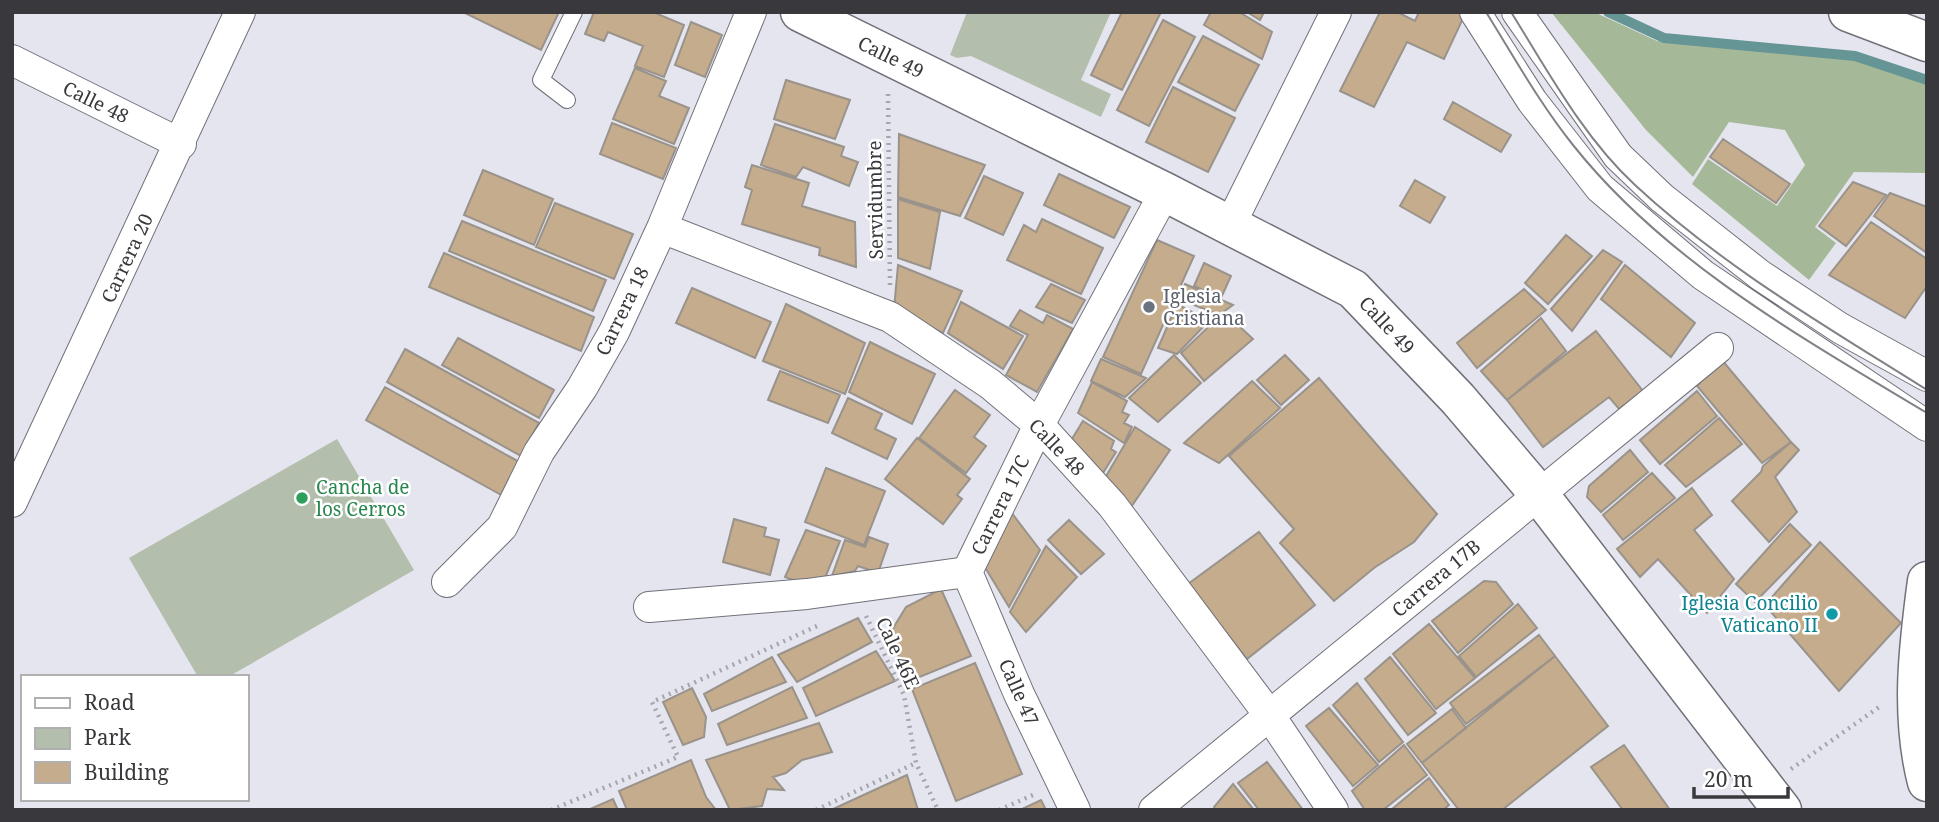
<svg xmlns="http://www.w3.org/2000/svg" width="1939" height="822" viewBox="0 0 1939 822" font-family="'Noto Serif',serif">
<rect width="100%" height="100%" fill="#e5e5ef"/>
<path fill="#b3bfac" d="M967,12h144l-30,68 30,14 -10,23 -130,-61 -14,2 -7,-3z
M337,439l77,131 -186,107h-30l-69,-119z"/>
<path fill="#a5b999" d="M1551,12h43l63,29 200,19 70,25v88l-73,-1 -39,55 21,16 -27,37 -117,-96 16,-25 69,47 28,-41 -20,-35 -56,-8 -36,55 -47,-47z"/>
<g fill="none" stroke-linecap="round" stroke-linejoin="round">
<path stroke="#669596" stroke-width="10" d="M1608,12l56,26 191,18 72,24"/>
</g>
<path fill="#c4ac8d" stroke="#9a938b" stroke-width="2" d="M463,12h96l-18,38z
M594,12h59l31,13 -20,52 -29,-11 8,-20 -35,-14 -4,9 -19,-7z
M1122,12h39l-39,78 -31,-15z
M1211,12h28l33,20 -10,27 -58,-34z
M1247,12h17l-4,8z
M1380,12h17l18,9 4,-9h47l-22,47 -37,-17 -33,65 -34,-16z
M1163,20l32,17 -46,89 -32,-16z
M691,22l31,13 -17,42 -30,-12z
M1203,36l56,29 -24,46 -57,-29z
M635,68l31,13 -7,15 30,12 -15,36 -61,-25z
M786,80l64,20 -15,39 -61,-20z
M1173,87l62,31 -27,54 -62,-30z
M1453,102l58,33 -10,17 -57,-33z
M612,123l64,25 -13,31 -63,-25z
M775,124l69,23 -3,9 17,6 -9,24 -46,-19 -7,10 -35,-12z
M899,134l86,31 -25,51 -62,-19z
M1723,139l67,45 -14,19 -66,-46z
M752,165l57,18 -7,23 53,16 1,45 -37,-12 1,-7 -78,-24 10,-34 -7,-3z
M483,170l70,29 -19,46 -70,-30z
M1059,174l71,33 -16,31 -70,-33z
M984,176l39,17 -20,42 -38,-17z
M1415,180l30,17 -15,26 -30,-17z
M1853,182l33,13 -40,51 -27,-20z
M1890,193l37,14v46l-53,-37z
M898,199l42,13 -10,57 -32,-11z
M555,203l78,31 -19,45 -78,-32z
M1042,219l61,29 -22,46 -74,-34 17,-35 12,7z
M462,221l144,59 -13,31 -144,-60z
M1871,222l56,37v27l-22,32 -76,-43z
M1566,235l26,21 -44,48 -23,-21z
M1157,240l37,16 -53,118 -38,-17z
M1603,250l19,12 -50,69 -21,-22z
M444,253l150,64 -13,34 -152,-64z
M1204,263l27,13 -10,22 -27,-12z
M898,265l64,26 -19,42 -49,-24z
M1625,265l70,58 -24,34 -70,-58z
M1051,284l34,16 -13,23 -36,-16z
M1185,284l48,21 -14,10 -40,-16z
M692,288l79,34 -16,36 -79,-35z
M1524,289l22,21 -69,58 -20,-25z
M961,302l62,34 -20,33 -55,-36z
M786,304l79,39 -20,51 -82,-33z
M1177,304l32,17 -32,33 -19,-6z
M1020,310l23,13 4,-8 26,14 -36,63 -31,-17 22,-40 -18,-9z
M1224,312l29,27 -49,42 -23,-28z
M1541,318l25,33 -59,49 -26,-29z
M1596,331l47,60 -24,18 -10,-12 -66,50 -36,-47z
M458,338l96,52 -15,28 -97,-53z
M870,342l65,32 -23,50 -63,-32z
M405,349l134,74 -18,33 -134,-74z
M1174,355l27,28 -43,39 -29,-24z
M1285,355l24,25 -28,25 -24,-25z
M1101,359l45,19 -21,19 -34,-16z
M1721,359l70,83 -29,21 -65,-77z
M780,371l60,24 -12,28 -60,-23z
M1319,378l118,136 -23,28 -40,26 -40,33 -54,-58 14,-14 -65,-73z
M1252,381l28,27 -61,55 -35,-20z
M1092,382l35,19 -5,11 7,3 -5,8 8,4 -8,16 -46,-30z
M385,387l136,76 -18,33 -137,-76z
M955,390l35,25 -16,22 12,9 -20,27 -47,-35z
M1697,391l20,25 -57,48 -20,-24z
M848,398l34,16 -7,15 21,10 -9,20 -55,-26z
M1719,418l23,26 -56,43 -21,-22z
M1083,421l31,20 -3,8 5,3 -13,21 -36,-26z
M1135,427l35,23 -41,60 -24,-32z
M917,438l53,41 -13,16 5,4 -19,25 -58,-45z
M1791,442l8,8 -24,27 22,35 -28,30 -37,-41 29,-29 2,-6z
M1630,450l18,22 -47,40 -14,-15 2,-11z
M826,468l59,23 -21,54 -59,-23z
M1652,473l23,25 -52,42 -20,-25z
M1692,488l20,27 -18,15 40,49 -27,34 -49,-54 -18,18 -23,-28z
M1011,512l29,38 -31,57 -26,-43z
M734,519l32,9 -2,8 15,4 -9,35 -47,-13z
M1069,520l35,34 -23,20 -33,-34z
M1790,524l21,21 -56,57 -19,-18z
M806,530l34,11 -17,42 -20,1 -18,-7z
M1259,532l56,73 -68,54 -59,-75z
M869,537l19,7 -10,29 -20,-7 -3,5 -23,5 13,-36 20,7z
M1820,542l81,81 -62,68 -74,-86z
M1046,546l31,31 -51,55 -16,-20z
M1484,581l12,1 17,22 -55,49 -26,-32z
M941,589l30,67 -66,27 -13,-53 14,-23z
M1518,604l19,24 -61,49 -17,-21z
M858,618l14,24 -75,40 -19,-27z
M1429,624l46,54 -39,31 -43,-55z
M1539,635l16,21 -89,68 -16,-21z
M876,651l19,30 -79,35 -13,-28z
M1555,656l53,70 -106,84h-43l-37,-47z
M772,657l14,25 -74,29 -8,-17z
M1390,657l46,56 -28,22 -43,-56z
M975,663l47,111 -66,27 -44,-112z
M1357,683l46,59 -24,20 -46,-57z
M792,687l15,31 -80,27 -9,-21z
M692,688l14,29 -2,20 -21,8 -20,-43z
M1329,708l49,57 -25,21 -47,-60z
M1452,709l14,19 -44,35 -15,-19z
M819,723l13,29 -30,8 -16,13 -13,4 11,13 -17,-1 -5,17 -32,4 -24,-50z
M1404,745l23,30 -44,35h-18l-13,-19z
M1624,745l46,65h-47l-32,-43z
M691,760l15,37 10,13h-89l-8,-19z
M1267,762l36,48h-44l-21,-27z
M907,775l11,35h-87z
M1429,778l20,27 -6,5h-52z
M1233,784l21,26h-38l-2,-3z
M613,799l5,11h-30z
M1041,800l5,10h-26z"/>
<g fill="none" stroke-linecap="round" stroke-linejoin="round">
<defs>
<path id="lane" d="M567,100l-26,-20 33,-68"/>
<path id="street" d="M1475,12l57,89 68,87 103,87 224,151
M1517,12l101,144 44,42 98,77 80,53 87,48
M12,60l169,84
M1230,225l106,-213
M662,228l228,89 100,67 49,41 73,80 158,211 63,94
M12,502l228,-490
M967,572l52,122 56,116
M447,582l55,-55 37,-75 43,-64 32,-56 48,-104 89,-216
M649,607l158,-13 160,-22 72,-147 126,-233
M1154,810l564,-462"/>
<path id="secondary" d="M800,12l365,180 188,97 105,110 80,94 244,317
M1848,12l79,30
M1927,581c-9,67 -17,135 0,201"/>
</defs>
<use href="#lane" stroke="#71717a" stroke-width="18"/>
<use href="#street" stroke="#71717a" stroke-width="32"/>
<use href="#secondary" stroke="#71717a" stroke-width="41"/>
<path stroke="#a5a5ad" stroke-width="4.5" stroke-dasharray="2 5" stroke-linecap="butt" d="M888,94l2,191
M866,616l38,79 12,68 22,47
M1791,769l91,-64
M551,810l127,-53 -26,-55 165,-76
M816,810l100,-47
M999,810l34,-15"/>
<use href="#lane" stroke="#fff" stroke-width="16"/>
<use href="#street" stroke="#fff" stroke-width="30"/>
<use href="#secondary" stroke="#fff" stroke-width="38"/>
<path stroke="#818188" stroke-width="2" d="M1486,12c28,45 54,92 87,133 92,116 229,193 354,268
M1511,12c37,59 72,125 124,173 87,81 192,142 292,205"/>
</g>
<circle fill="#6b7280" stroke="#fff" stroke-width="2.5" cx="1149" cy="307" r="7"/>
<circle fill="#2e9e5b" stroke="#fff" stroke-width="2.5" cx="302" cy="498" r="7"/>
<circle fill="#0f9aa8" stroke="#fff" stroke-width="2.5" cx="1832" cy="614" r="7"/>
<g text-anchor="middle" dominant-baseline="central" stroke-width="5" stroke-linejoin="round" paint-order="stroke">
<g font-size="19" fill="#39393d" stroke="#fff">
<text transform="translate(891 57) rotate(26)">Calle 49</text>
<text transform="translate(96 102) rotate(26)">Calle 48</text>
<text transform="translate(875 200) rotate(-91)">Servidumbre</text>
<text transform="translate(127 258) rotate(-65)">Carrera 20</text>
<text transform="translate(622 311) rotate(-64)">Carrera 18</text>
<text transform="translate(1387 325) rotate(47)">Calle 49</text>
<text transform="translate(1057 447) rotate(46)">Calle 48</text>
<text transform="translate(1000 505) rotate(-64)">Carrera 17C</text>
<text transform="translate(1436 578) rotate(-40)">Carrera 17B</text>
<text transform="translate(898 653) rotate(65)">Cale 46E</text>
<text transform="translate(1019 692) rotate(66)">Calle 47</text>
</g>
<g font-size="19" fill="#5b616d" stroke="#fff" text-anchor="start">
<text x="1163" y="296">Iglesia<tspan x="1163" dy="22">Cristiana</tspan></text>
</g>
<g font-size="19" fill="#27864d" stroke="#fff" text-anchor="start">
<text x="316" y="487">Cancha de<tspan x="316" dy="22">los Cerros</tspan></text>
</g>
<g font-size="19" fill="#0d838f" stroke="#fff" text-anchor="end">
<text x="1818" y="603">Iglesia Concilio<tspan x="1818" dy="22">Vaticano II</tspan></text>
</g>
</g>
<rect width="1939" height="822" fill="none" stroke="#39393d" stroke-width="28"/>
<rect x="21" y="675" width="228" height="126" fill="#ffffff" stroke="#b0b0b1" stroke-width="2"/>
<rect x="35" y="698" width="35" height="10" fill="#ffffff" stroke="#b0b0b1" stroke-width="2"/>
<text x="84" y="710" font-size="21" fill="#39393d">Road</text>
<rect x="35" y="728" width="35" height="21" fill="#b3bfac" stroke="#b0b0b1" stroke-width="2"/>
<text x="84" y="745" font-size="21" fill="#39393d">Park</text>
<rect x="35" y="762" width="35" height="21" fill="#c4ac8d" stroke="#b0b0b1" stroke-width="2"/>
<text x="84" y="780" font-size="21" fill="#39393d">Building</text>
<path d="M1694 787v10h94v-10" fill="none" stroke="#39393d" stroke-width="3.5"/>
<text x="1704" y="787" font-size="21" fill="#39393d" stroke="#ffffff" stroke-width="5" paint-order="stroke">20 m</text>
</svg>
